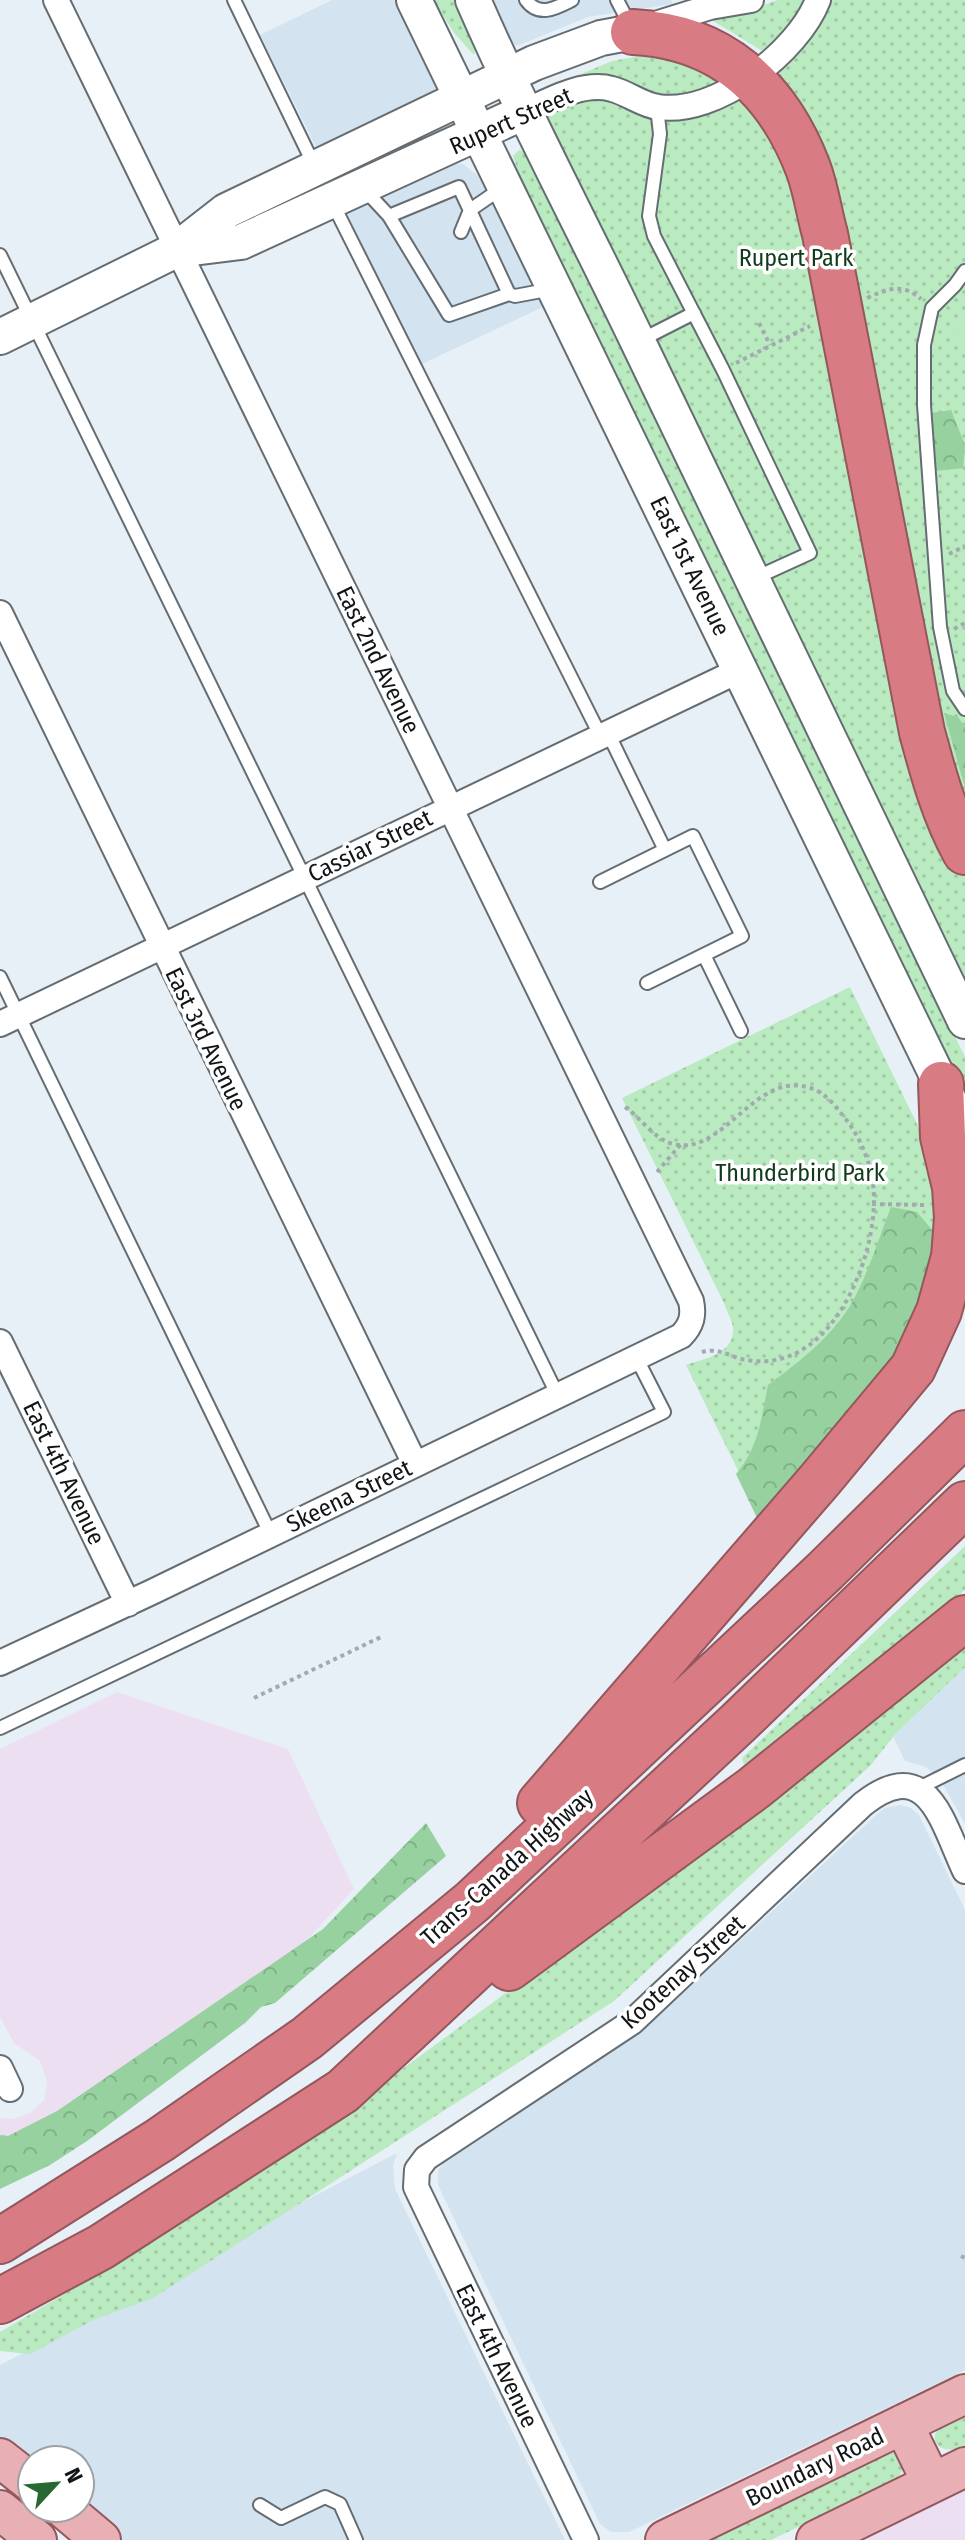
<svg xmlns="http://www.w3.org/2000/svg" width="965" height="2540" viewBox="0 0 965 2540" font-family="'Fira Sans Condensed',sans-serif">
<defs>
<pattern id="grass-dots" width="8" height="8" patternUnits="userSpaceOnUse" patternTransform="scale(2)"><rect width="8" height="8" fill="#b9eac0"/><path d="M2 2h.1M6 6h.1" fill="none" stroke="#9ec8a4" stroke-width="1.8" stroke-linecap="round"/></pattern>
<pattern id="forest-crowns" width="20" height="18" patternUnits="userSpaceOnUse" patternTransform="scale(2)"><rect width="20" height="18" fill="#96d19f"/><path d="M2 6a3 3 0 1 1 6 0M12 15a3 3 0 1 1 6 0" fill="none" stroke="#80b388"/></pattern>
</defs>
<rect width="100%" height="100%" fill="#e7f0f7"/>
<path fill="#d3e3ef" d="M332,0h64l44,87 -123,62 -57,-114z
M484,0h187l2,4 -85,13 -71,29 -14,-7z
M452,163l11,1 14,11 28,47 40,84 -125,59 -74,-152z
M965,1639v185l-25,-45 -14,-12 -21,-6 -27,-55z
M900,1805l11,3 8,7 46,95v460l-336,162h-18l-11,-8 -162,-339v-15l7,-9 203,-135 228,-211 9,-7z
M397,2153l-4,13 2,23 170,351h-442l-43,-37v-43h-48v4l-32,-25v-74l160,-83 114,-65z"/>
<path fill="#eddff2" d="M117,1692l171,57 66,140 -69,75 -285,199v-45l13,1 17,-6 14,-13 3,-18 -7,-21 -26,-18 -14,-26v-268z
M965,2484v56h-103l46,-28z"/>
<path fill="url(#grass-dots)" d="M433,0h27l15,53 -2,1 -18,-20z
M778,0h29l-16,28 -27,24 -54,-33 42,-10z
M826,0h139v984l-422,-869 39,-18 119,13z
M640,56c30,1 53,10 79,25l-32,15 -142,-7 67,-28z
M519,150l6,2 26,39 224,477 190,389v37l-446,-920 -6,-18z
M850,987l68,139 18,53 3,73 -176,269 -77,-156c18,-6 49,-11 47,-37 0,-7 -7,-17 -9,-25l-102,-205z
M965,1546v44l-221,175 -2,-7z
M965,1645v22l-69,66 -25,32 -257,236 -461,297 -60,22 -63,34 -30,-3v-19l158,-93 205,-141 197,-145z
M965,2408v39c-15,7 -39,1 -27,-19 5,-9 19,-15 27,-20z
M887,2450l12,5c4,11 6,16 -4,25l-124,60h-80z"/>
<path fill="url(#forest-crowns)" d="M951,410l14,35 -2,23 -28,3 -4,-58z
M944,713l14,4 7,10v61z
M891,1207l26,5 16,19 -4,41 -12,42 -23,45 -98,120 -39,39 -21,-44c23,-27 25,-55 32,-89 33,-24 71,-54 89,-92 14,-28 23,-58 34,-86z
M426,1823l20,33 -171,147 -14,4 -16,16 -158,118 -37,24 -50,24v-54l8,1 49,-25 266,-182z"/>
<path fill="#b9eac0" d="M965,318v35l-14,-28z"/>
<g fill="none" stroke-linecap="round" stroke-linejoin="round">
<defs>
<path id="service" d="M234,0l80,165
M526,0c13,18 30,8 46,0
M617,0l13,25
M657,107l3,27 -11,82 5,20 69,134 87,183 -57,26
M459,187l50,107 -60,21 -60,-99z
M364,189l25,27
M333,204l268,533
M461,232l9,-22 32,-22
M0,255l557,1139
M965,271l-10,14 -23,23 -8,37v60l16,222 13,64 12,18
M509,294l6,2 37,-7
M641,340l53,-27
M608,733l57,117
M600,882l93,-46 49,100 -95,47
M704,955l37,76
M0,977l271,558
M0,1728l664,-316 -28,-55
M919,1788l46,-23
M260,2505l21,13 44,-21 15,7 16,36"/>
<path id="minor" d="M649,26l61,-19 41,-7
M524,112c26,-12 59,-31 88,-23 16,4 30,16 46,18 58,9 140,-55 160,-107
M0,613l415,851
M0,1024l740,-354
M0,1342l128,262
M0,1663l152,-71 529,-256c11,-11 13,-21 10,-35l-635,-1301
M0,2068l10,21
M586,2540l-170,-353 1,-17 9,-12 206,-136 231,-218c65,-51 79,18 102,67"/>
<path id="secondary" d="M414,0l551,1133
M473,0c51,117 111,229 166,344 108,226 216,452 326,677
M177,250l64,-8 283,-130
M0,337l176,-87 50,-39 308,-148 67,-25 32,-6"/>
<path id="primary" d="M903,2424l29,59
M0,2458l32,25
M63,2508l38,32
M0,2510l37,30
M665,2540l300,-146
M816,2540l149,-73"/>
<path id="motorway" d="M633,32c87,4 144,55 175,136 8,21 11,45 17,66l97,498c11,41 22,82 43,120
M540,1803l279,-322 94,-113 26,-57 15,-54 3,-39 -2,-31 -12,-50 -2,-53
M509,1968l245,-180 211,-170
M0,2241l160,-101 147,-102 165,-136 353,-331 140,-138
M0,2301l101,-54 242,-156 395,-368 227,-219"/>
</defs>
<use href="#service" stroke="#656d72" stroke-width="16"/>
<use href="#minor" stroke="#656d72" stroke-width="28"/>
<use href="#secondary" stroke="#656d72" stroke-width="38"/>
<use href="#primary" stroke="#93575d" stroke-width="42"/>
<use href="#motorway" stroke="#93575d" stroke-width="48"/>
<path stroke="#a2a9af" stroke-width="4" stroke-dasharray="4 4" stroke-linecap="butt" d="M867,298c21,-10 36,-15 54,1
M759,323l11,22
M736,363l74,-37
M949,554l16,-8
M954,629l11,-6
M625,1107c16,11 29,32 48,37 50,13 80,-71 134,-57 17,4 27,17 37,30 14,17 23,37 28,60 10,53 -19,138 -64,169 -21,15 -46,19 -70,12 -17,-6 -22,-10 -40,-5
M657,1172l24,-28
M872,1204l54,1
M254,1698l129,-62
M961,2256l4,2"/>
<use href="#service" stroke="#fff" stroke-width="12"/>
<use href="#minor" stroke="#fff" stroke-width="24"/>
<use href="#secondary" stroke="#fff" stroke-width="34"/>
<use href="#primary" stroke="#e8b0b4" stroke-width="38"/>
<use href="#motorway" stroke="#d87b82" stroke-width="44"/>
</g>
<g text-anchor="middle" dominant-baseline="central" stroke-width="7" stroke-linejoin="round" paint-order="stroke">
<g font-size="24" fill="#121517" stroke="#fff">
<text transform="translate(511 121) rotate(-24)">Rupert Street</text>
<text transform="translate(690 566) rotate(64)">East 1st Avenue</text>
<text transform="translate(378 660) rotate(64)">East 2nd Avenue</text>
<text transform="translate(370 846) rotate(-26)">Cassiar Street</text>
<text transform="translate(206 1039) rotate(64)">East 3rd Avenue</text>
<text transform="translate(64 1473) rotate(64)">East 4th Avenue</text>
<text transform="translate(349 1496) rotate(-26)">Skeena Street</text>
<text transform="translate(507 1867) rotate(-42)">Trans-Canada Highway</text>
<text transform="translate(683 1972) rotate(-42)">Kootenay Street</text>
<text transform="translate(497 2356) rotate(64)">East 4th Avenue</text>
<text transform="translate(815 2467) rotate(-26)">Boundary Road</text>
</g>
<g font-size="24" fill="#113b1b" stroke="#fff">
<text x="796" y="258">Rupert Park</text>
<text x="800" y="1173">Thunderbird Park</text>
</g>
</g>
<g transform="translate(56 2484) rotate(64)"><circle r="38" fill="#ffffff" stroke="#a0a1a2" stroke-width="2"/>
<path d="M0-6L14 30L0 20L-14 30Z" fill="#286933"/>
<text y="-12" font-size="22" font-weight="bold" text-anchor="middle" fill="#121517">N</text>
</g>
</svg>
